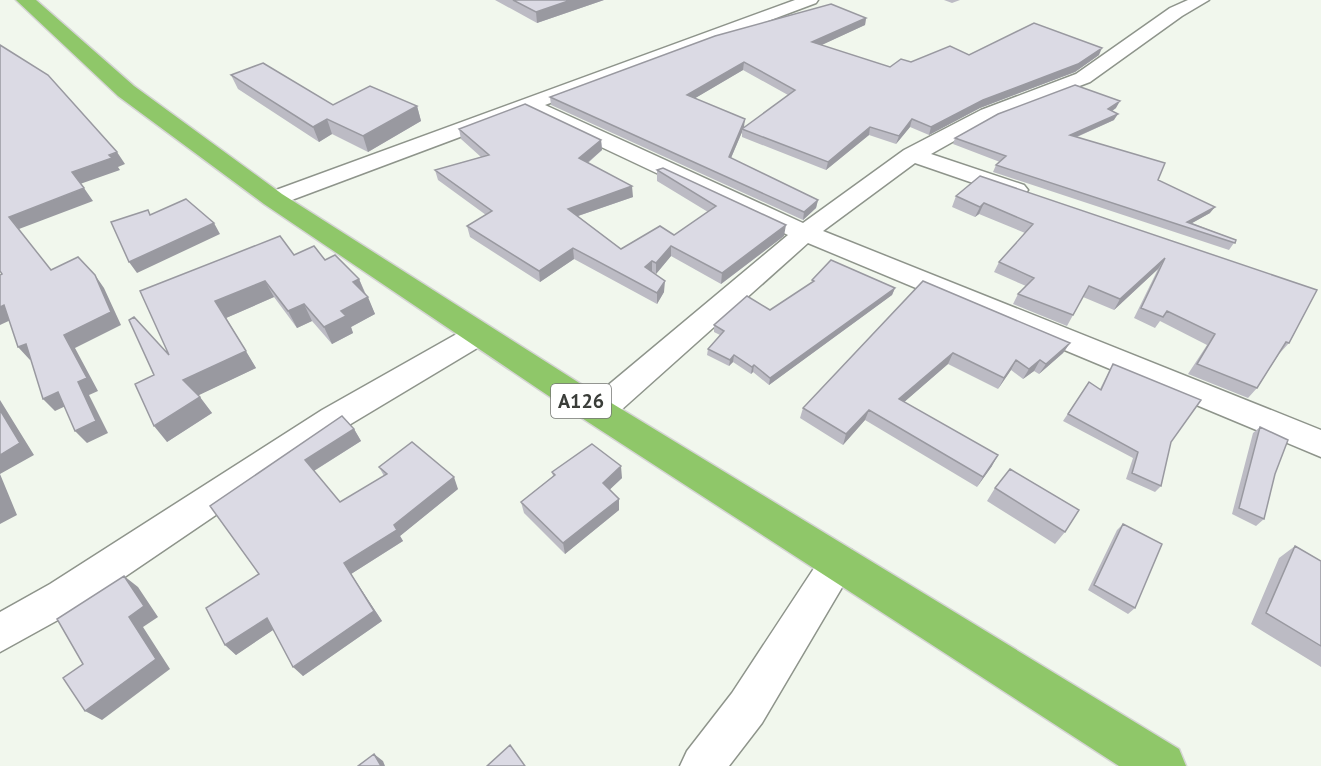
<svg xmlns="http://www.w3.org/2000/svg" width="1321" height="766" viewBox="0 0 1321 766" font-family="'PT Sans',sans-serif">
<rect width="100%" height="100%" fill="#f1f7ed"/>
<g fill="none" stroke-linecap="round" stroke-linejoin="round">
<defs>
<path id="street" d="M795,0h23l-2,3 -271,102 258,118 101,-73 77,-40 95,-36 94,-66 18,-8h21l-27,16 -92,66 -95,36 -64,36 93,31 4,5 -4,5h-16l-93,-32 -92,68 498,199v27l-513,-214 -198,177 -11,3 -11,-3 -5,-9 5,-9 200,-167 -261,-123 -246,92h-16l-4,-5 4,-5z
M479,324l10,3 4,7 -4,7 -145,87 -268,182 -76,42v-40l50,-28 272,-174 147,-83z
M839,545l13,5 5,12 -95,161 -33,43h-49l7,-15 45,-58 94,-143z"/>
<path id="highway" d="M16,0h20l98,86 148,108 313,199 584,356 7,17h-67l-548,-355 -307,-207 -146,-108z"/>
</defs>
<use href="#street" stroke="#8e948b" stroke-width="3"/>
<use href="#highway" stroke="#d4d4d3" stroke-width="3"/>
<use href="#street" fill="#fff" fill-rule="evenodd"/>
<use href="#highway" fill="#8fc769" fill-rule="evenodd"/>
</g>
<path fill="#bcbbc4" fill-rule="evenodd" d="M495,0h109l-67,23z
M944,0h16l-8,3z
M866,18l-1,7 -44,20 69,22 21,-5 58,-7h130l-24,17 -95,36 -51,27 -19,-8 -14,17 -27,-9 -43,35 -84,-33v-5l-11,26 87,42 -2,8 -13,12 -252,-115 -1,-8zM743,70l45,25 -44,33v-1l-49,-29z
M231,75l102,30 84,1 4,15 -53,31 -36,-18 -13,8 -81,-53z
M1116,108l-4,3 2,9 -37,17 81,43 52,33 -18,10 44,17 -7,10 -236,-78 3,-7 4,-3 -47,-18 2,-6z
M459,129l142,11 1,10 -14,13 45,34 -55,19 43,33 53,-14 34,-23 -51,-31v-11l127,66 -63,48 -50,-28 -15,18 -3,-1 11,19 -7,12 -83,-45 -34,23 -70,-45 -3,-11 19,-11 -48,-35 -3,-10 46,-13 -20,-18z
M956,196l361,94 -28,53 -10,11 -22,34 -9,10 -60,-24 19,-29 -47,-24 -5,7 -21,-10 24,-49 -44,41 -31,-13 -16,29 -54,-22 5,-10 8,-8 -32,-14 5,-10 26,-29 -46,-19 -4,3 -23,-10z
M294,255l31,5 34,19 16,35 -24,13 2,6 -21,11 -20,-23 -15,7 -23,-31 -48,21 30,50 -58,27 14,18 -45,29 -13,-67 15,-20z
M812,280l83,8 -3,7 -123,90 -16,-13 -2,2 -18,-12 -4,4 -22,-11 1,-6 12,-14 -6,-3v-7l56,-15 42,-27z
M923,281l147,62 -7,10 -24,21 -5,-3 -11,8 -12,-9 -13,19 -50,-25 -44,38 88,64 -15,21 -112,-67 -22,25 -43,-27 3,-10z
M1113,364l58,78 -10,44 -6,6 -29,-13 7,-21 -70,-37 26,-39 11,7 9,-18z
M1260,427l15,47 -11,45 -8,7 -24,-12 21,-81z
M354,429l7,12 -47,30 26,31 44,-26 -5,-9 79,22 -58,47 3,5 -52,33 31,47 -79,55 -30,-46 -37,25 -11,-10 34,-71 -49,-68z
M552,472l70,6 -13,12 10,20 -54,44 -41,-41 -3,-11 32,-26z
M995,488l70,44 -10,12 -68,-43z
M1123,524l12,84 -7,6 -40,-24 29,-60z
M1295,546l26,15v106l-70,-43 28,-66z"/>
<path fill="#9999a0" d="M571,0h33l-67,23 -1,-11z
M866,18l-1,7 -54,25 1,-8z
M1102,48l-3,7 -24,17 -95,36 -51,27 2,-8 52,-27z
M744,62l-1,8 -56,33v-8z
M1120,101l-4,7 -11,8 3,-7z
M417,106l4,15 -53,31 -5,-16z
M1118,114l-4,6 -47,21 3,-6z
M327,119l5,15 -13,8 -6,-15z
M745,119l-1,8 -1,2h-1v3l-14,33 1,-8z
M912,119l-2,8 -14,17 3,-8z
M870,127l-1,8 -43,35 2,-8z
M601,140l1,10 -22,19 -1,-11z
M117,152l8,12 -7,3 2,3 -40,14 -8,-12z
M632,186l1,11 -64,22 -1,-10z
M84,188l9,13 -74,28 -10,-12z
M818,200l-2,8 -13,12 1,-8z
M984,203l-5,11 -4,3 5,-10z
M1215,207l-5,6 -25,14 2,-5z
M214,223l6,11 -83,39 -8,-11z
M786,225l-2,11 -63,48 1,-11z
M671,246v10l-15,18v-11z
M573,248l1,11 -34,23 -1,-11z
M1165,258l-7,11 -44,41 6,-11z
M652,261v11l-7,-5z
M95,275l9,13 17,37 -46,23 23,43 -9,4 19,38 -21,10 -12,-12 3,-49 -14,-47z
M359,279l7,17 -13,-14z
M265,281l9,16 -48,21 30,50 -61,29 -12,-17 32,-79z
M665,281l-1,11 -7,12v-11z
M895,288l-3,7 -123,90 1,-7z
M368,297l7,17 -24,13 2,6 -21,11 -8,-17 17,-16z
M304,304l8,17 -15,7 -9,-17z
M4,305l11,13 -15,7v-18z
M1070,343l-7,10 -24,21 7,-10z
M26,344l12,12 -8,4 -12,-13z
M953,353l-5,11 -53,46 4,-11z
M734,355l-1,7 -4,4 1,-6z
M1016,360l-5,10 -13,19 6,-11z
M1040,360l-6,11 -11,8 6,-10z
M754,365l-1,7 -2,2 1,-7z
M58,392l12,12 -15,7 -12,-12z
M200,397l12,16 -45,29 -13,-16z
M0,400l34,55 -34,19 17,41 -17,9z
M869,410l-4,10 -22,25 3,-11z
M354,429l7,12 -49,31 -7,-12z
M998,455l-6,11 -15,21 6,-10z
M621,466l1,12 -18,17 -1,-12z
M454,477l4,12 -58,47 3,5 -52,33 31,47 -79,55 -10,-9 51,-104 50,-38z
M619,499v11l-54,44 -2,-11z
M124,576l14,11 20,30 -15,10 27,42 -68,51 -17,-9 44,-94z
M267,618l9,10 -40,27 -11,-10z
M374,754l9,7 2,5h-4z"/>
<path fill="#dbdae4" stroke="#9999a0" stroke-width="1.5" d="M513,0h58l-35,12z
M831,4l35,14 -54,24 78,25 11,-8 10,3 39,-16 19,9 65,-32 68,25 -24,16 -95,36 -52,27 -19,-8 -13,17 -29,-9 -42,35 -86,-33 53,-39 -51,-28 -57,33 58,24 -16,38 89,43 -14,12 -254,-115 165,-61z
M0,45l48,30 69,77 -8,3 3,3 -40,14 12,16 -75,29 42,53 27,-13 17,18 16,37 -47,23 23,43 -9,4 18,39 -21,10 -17,-39 -15,7 -17,-55 -8,3 -14,-42 -4,2v-32l2,-1 -2,-3z
M263,63l70,42 37,-19 47,20 -54,30 -36,-17 -14,8 -82,-52z
M1075,85l45,16 -12,8 10,5 -48,21 95,28 -7,17 57,27 -28,15 49,18 -1,3 -239,-78 10,-9 -51,-18 43,-24z
M525,104l76,36 -22,18 53,28 -64,23 53,40 39,-23 14,9 42,-29 -59,-36 6,-2 123,57 -64,48 -51,-27 -15,17 -4,-2 -7,6 20,14 -8,12 -84,-45 -34,23 -72,-45 25,-15 -57,-41 54,-15 -30,-26z
M980,176l337,114 -28,53 -3,-1 -29,46 -60,-24 18,-30 -48,-23 -4,6 -22,-9 24,-50 -45,41 -31,-13 -16,29 -55,-21 16,-16 -35,-16 34,-38 -49,-21 -4,4 -24,-11z
M186,199l28,24 -85,39 -18,-40 37,-12 2,5z
M280,236l14,19 20,-9 11,14 10,-5 24,24 -6,3 15,15 -27,14 5,5 -22,11 -20,-23 -16,7 -23,-30 -50,20 31,50 -63,29 17,17 -46,29 -19,-42 19,-9 -25,-55 5,-3 35,38 -29,-64z
M831,260l64,28 -125,90 -16,-13 -2,2 -18,-12 -4,5 -22,-11 16,-18 -10,-6 33,-29 23,14 44,-29 -2,-1z
M923,281l147,62 -24,21 -6,-4 -11,9 -13,-9 -12,18 -51,-25 -54,46 99,56 -15,22 -114,-67 -23,24 -43,-26z
M1113,364l88,36 -30,42 -10,44 -29,-13 6,-21 -70,-38 21,-32 12,8z
M0,410l20,33 -20,12z
M342,416l12,13 -49,31 35,42 47,-28 -8,-7 33,-25 42,35 -60,48 3,5 -53,33 30,48 -81,56 -26,-49 -42,27 -19,-37 53,-34 -49,-68z
M1260,427l28,13 -13,34 -11,45 -25,-11z
M592,444l29,22 -18,17 16,16 -56,44 -42,-41 34,-27 -3,-3z
M1010,469l69,41 -14,22 -70,-44z
M1123,524l39,20 -27,64 -41,-23z
M1295,546l26,15v85l-55,-33z
M124,576l20,30 -15,11 27,42 -71,52 -22,-33 20,-14 -26,-45z
M510,745l15,21h-38z
M374,754l7,12h-23z"/>
<g text-anchor="middle" dominant-baseline="central" stroke-width="6" stroke-linejoin="round" paint-order="stroke">
<rect fill="#fff" stroke="#757774" stroke-width="1.5" x="551" y="384" width="60" height="34" rx="4.5"/>
<g font-size="20" font-weight="bold" fill="#3a3d39">
<text x="581" y="401">A126</text>
</g>
</g>
</svg>
